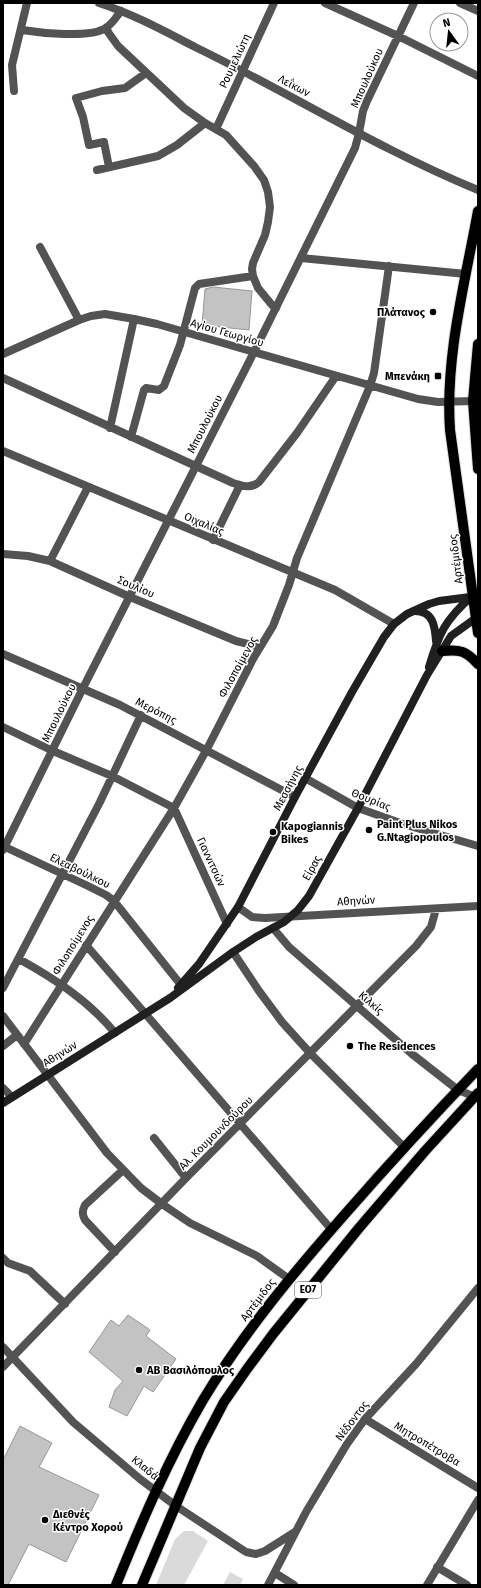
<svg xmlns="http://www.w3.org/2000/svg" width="481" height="1588" viewBox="0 0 481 1588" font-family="'Fira Sans',sans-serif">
<rect width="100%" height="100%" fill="#fff"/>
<path fill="#dadada" d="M184,1531h9l15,10 -24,44h-28l19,-46z
M230,1572l13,7 -3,6h-17z"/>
<path fill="#c3c3c3" stroke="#979797" d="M213,287l39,4 -3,39 -47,-5 3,-36z
M128,1315l22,15 -4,6 30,23 -23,33 -9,-6 -17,30 -18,-9 6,-17 8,-9 -34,-29 22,-32 8,6z
M20,1426l32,17 -13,24 60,28 -33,67 -37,-18 -21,41h-5v-125z"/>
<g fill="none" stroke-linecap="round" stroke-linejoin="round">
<defs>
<path id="primary" d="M478,211c-13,72 -33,145 -28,219l28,203
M478,344l-5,57 5,68
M442,651c18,-2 24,0 36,13
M116,1585c26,-64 52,-125 87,-185 41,-68 91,-128 143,-187 43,-49 87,-97 132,-144
M142,1585l58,-137 24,-46 23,-33 26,-35 86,-106 66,-77 53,-58"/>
</defs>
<use href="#primary" stroke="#dbdbdb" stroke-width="12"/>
<path stroke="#535353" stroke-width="8" d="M325,3l73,33 80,40
M460,3l18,8
M107,27l1,5 10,14 66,62 21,15 21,12 28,31 10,14 4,12 2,15 -2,15 -3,13 -12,28 -1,6 1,7 5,12 14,17 4,3
M22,30c19,3 65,8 82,-1 8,-4 12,-12 17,-18
M14,91l-2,-26 15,-62
M216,129l58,-126
M359,133l4,-22 4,-10 47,-98
M109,167l-5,-25 -15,3 -6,-28 -7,-19 26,-7 23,-3 21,-15
M97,170l61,-14 19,-11 28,-22
M40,247l39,73
M301,258l165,16
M254,352l164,47 20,3 35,-1
M3,378l230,105c10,3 18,6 26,-1l38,-49 39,-57
M110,428l24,-109
M131,437l13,-47 2,-2 13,2 5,-4 16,-41 15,-57 4,-4 54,-8
M3,451l332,139 59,34
M213,540l27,-55
M3,554l25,2 22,5 80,36 106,44 24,6
M50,561l38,-74
M3,654l117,51 175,92
M3,727l50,24 59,25 62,32 53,116
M305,778l53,30 45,16 75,22
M3,846l85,40 18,9 8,6 67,84
M238,907l14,10 13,1 213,-12
M86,945l245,284
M233,952l26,39 23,31 28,31 94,94
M19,959c36,20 70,42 96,74
M3,988l97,-186 41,-87
M3,1016l104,137 34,35 21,16 28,19 67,33 32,23
M24,1044l150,-236 33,-59 46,-90 20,-33 16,-41 8,-27 73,-172 4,-13 15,-107
M3,1046l14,-11
M3,1088l9,9
M154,1138l32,40
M115,1252l-30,-32c-3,-6 -3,-9 0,-15l38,-35
M3,1258l5,5 22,8 35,33
M3,1367l183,-189 230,-232 15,-19 5,-18
M365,1419l113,69
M437,1567l30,18
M275,1573l19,12
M427,1585l51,-85"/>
<path stroke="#535353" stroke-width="8" d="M99,3c34,11 65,28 96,44 95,46 185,103 283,143
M3,354l76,-34 12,-4 14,-2 29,5 23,5 97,28
M3,850l80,-162 171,-336 101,-204 4,-15
M273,928l16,19 123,107 46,36 20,8
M3,1347l70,75 67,57 36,27 70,46 10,2 9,-3 30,-19
M268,1585l38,-73 41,-68 18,-25 51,-55 62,-76"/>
<path stroke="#202020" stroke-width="8" d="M415,611c18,0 20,15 21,30
M429,667c10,-34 16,-47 43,-71
M178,988l21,-24 39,-57 57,-110 57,-105 32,-55 10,-13 13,-10 22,-10 10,-3 39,-5
M3,1103l167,-105 63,-46 23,-15 28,-15 14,-12 11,-14 49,-88 69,-133 24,-39 25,-18 2,-1"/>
<use href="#primary" stroke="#000" stroke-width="10"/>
</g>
<g fill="#000" stroke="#fff" stroke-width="1.5">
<circle cx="433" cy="312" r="4"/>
<rect x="434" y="372" width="8" height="8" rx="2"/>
<circle cx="369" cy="830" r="4"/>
<circle cx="273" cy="832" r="4"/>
<circle cx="350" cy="1046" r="4"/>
<circle cx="139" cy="1370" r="4"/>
<circle cx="45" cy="1520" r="4"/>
</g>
<g text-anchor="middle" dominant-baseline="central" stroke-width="3" stroke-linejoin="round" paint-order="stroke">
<rect fill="#fff" stroke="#4c4c4c" stroke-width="1" x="295" y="1282" width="26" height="16" rx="3"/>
<g font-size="10" font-weight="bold" fill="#000">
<text x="308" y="1290">ΕΟ7</text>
</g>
<g font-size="11" fill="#000" stroke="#fff">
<text transform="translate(235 61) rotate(-65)">Ρουμελιώτη</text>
<text transform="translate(367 78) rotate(-66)">Μπουλούκου</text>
<text transform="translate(294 86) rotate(28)">Λεΐκων</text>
<text transform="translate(227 333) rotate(16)">Αγίου Γεωργίου</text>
<text transform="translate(205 424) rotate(-63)">Μπουλούκου</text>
<text transform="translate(204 524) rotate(23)">Οιχαλίας</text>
<text transform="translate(456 559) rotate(-97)">Αρτέμιδος</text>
<text transform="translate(136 587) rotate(23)">Σουλίου</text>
<text transform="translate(238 667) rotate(-61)">Φιλοποίμενος</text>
<text transform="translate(156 711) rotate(27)">Μερόπης</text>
<text transform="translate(59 713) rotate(-64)">Μπουλούκου</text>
<text transform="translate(288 788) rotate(-62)">Μεσσήνης</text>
<text transform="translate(371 800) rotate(22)">Θουρίας</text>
<text transform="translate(211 862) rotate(65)">Γιαννιτσών</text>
<text transform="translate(312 868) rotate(-61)">Είρας</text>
<text transform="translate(80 871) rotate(26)">Ελεαβούλκου</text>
<text transform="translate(356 901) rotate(-3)">Αθηνών</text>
<text transform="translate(73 945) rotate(-58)">Φιλοποίμενος</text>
<text transform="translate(371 1003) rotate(41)">Κιλκίς</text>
<text transform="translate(60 1054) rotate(-32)">Αθηνών</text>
<text transform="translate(216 1133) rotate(-45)">Αλ. Κουμουνδούρου</text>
<text transform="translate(258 1300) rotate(-53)">Αρτέμιδος</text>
<text transform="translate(352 1421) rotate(-53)">Νέδοντος</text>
<text transform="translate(427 1444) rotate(31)">Μητροπέτροβα</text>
<text transform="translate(145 1468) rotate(40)">Κλαδά</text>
</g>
<g font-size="11" font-weight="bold" fill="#000" stroke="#fff" text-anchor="start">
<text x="425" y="312" text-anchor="end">Πλάτανος</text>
<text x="430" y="376" text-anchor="end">Μπενάκη</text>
<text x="377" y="824">Paint Plus Nikos<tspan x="377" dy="13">G.Ntagiopoulos</tspan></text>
<text x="281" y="826">Kapogiannis<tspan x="281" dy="13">Bikes</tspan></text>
<text x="358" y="1046">The Residences</text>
<text x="147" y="1370">ΑΒ Βασιλόπουλος</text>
<text x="53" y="1514">Διεθνές<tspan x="53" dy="13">Κέντρο Χορού</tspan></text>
</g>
</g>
<rect width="481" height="1588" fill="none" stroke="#000000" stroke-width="8"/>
<g transform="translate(449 32) rotate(345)"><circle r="19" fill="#ffffff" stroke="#999999"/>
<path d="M0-3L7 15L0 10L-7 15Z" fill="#000000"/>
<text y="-6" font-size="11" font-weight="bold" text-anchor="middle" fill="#000000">N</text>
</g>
</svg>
